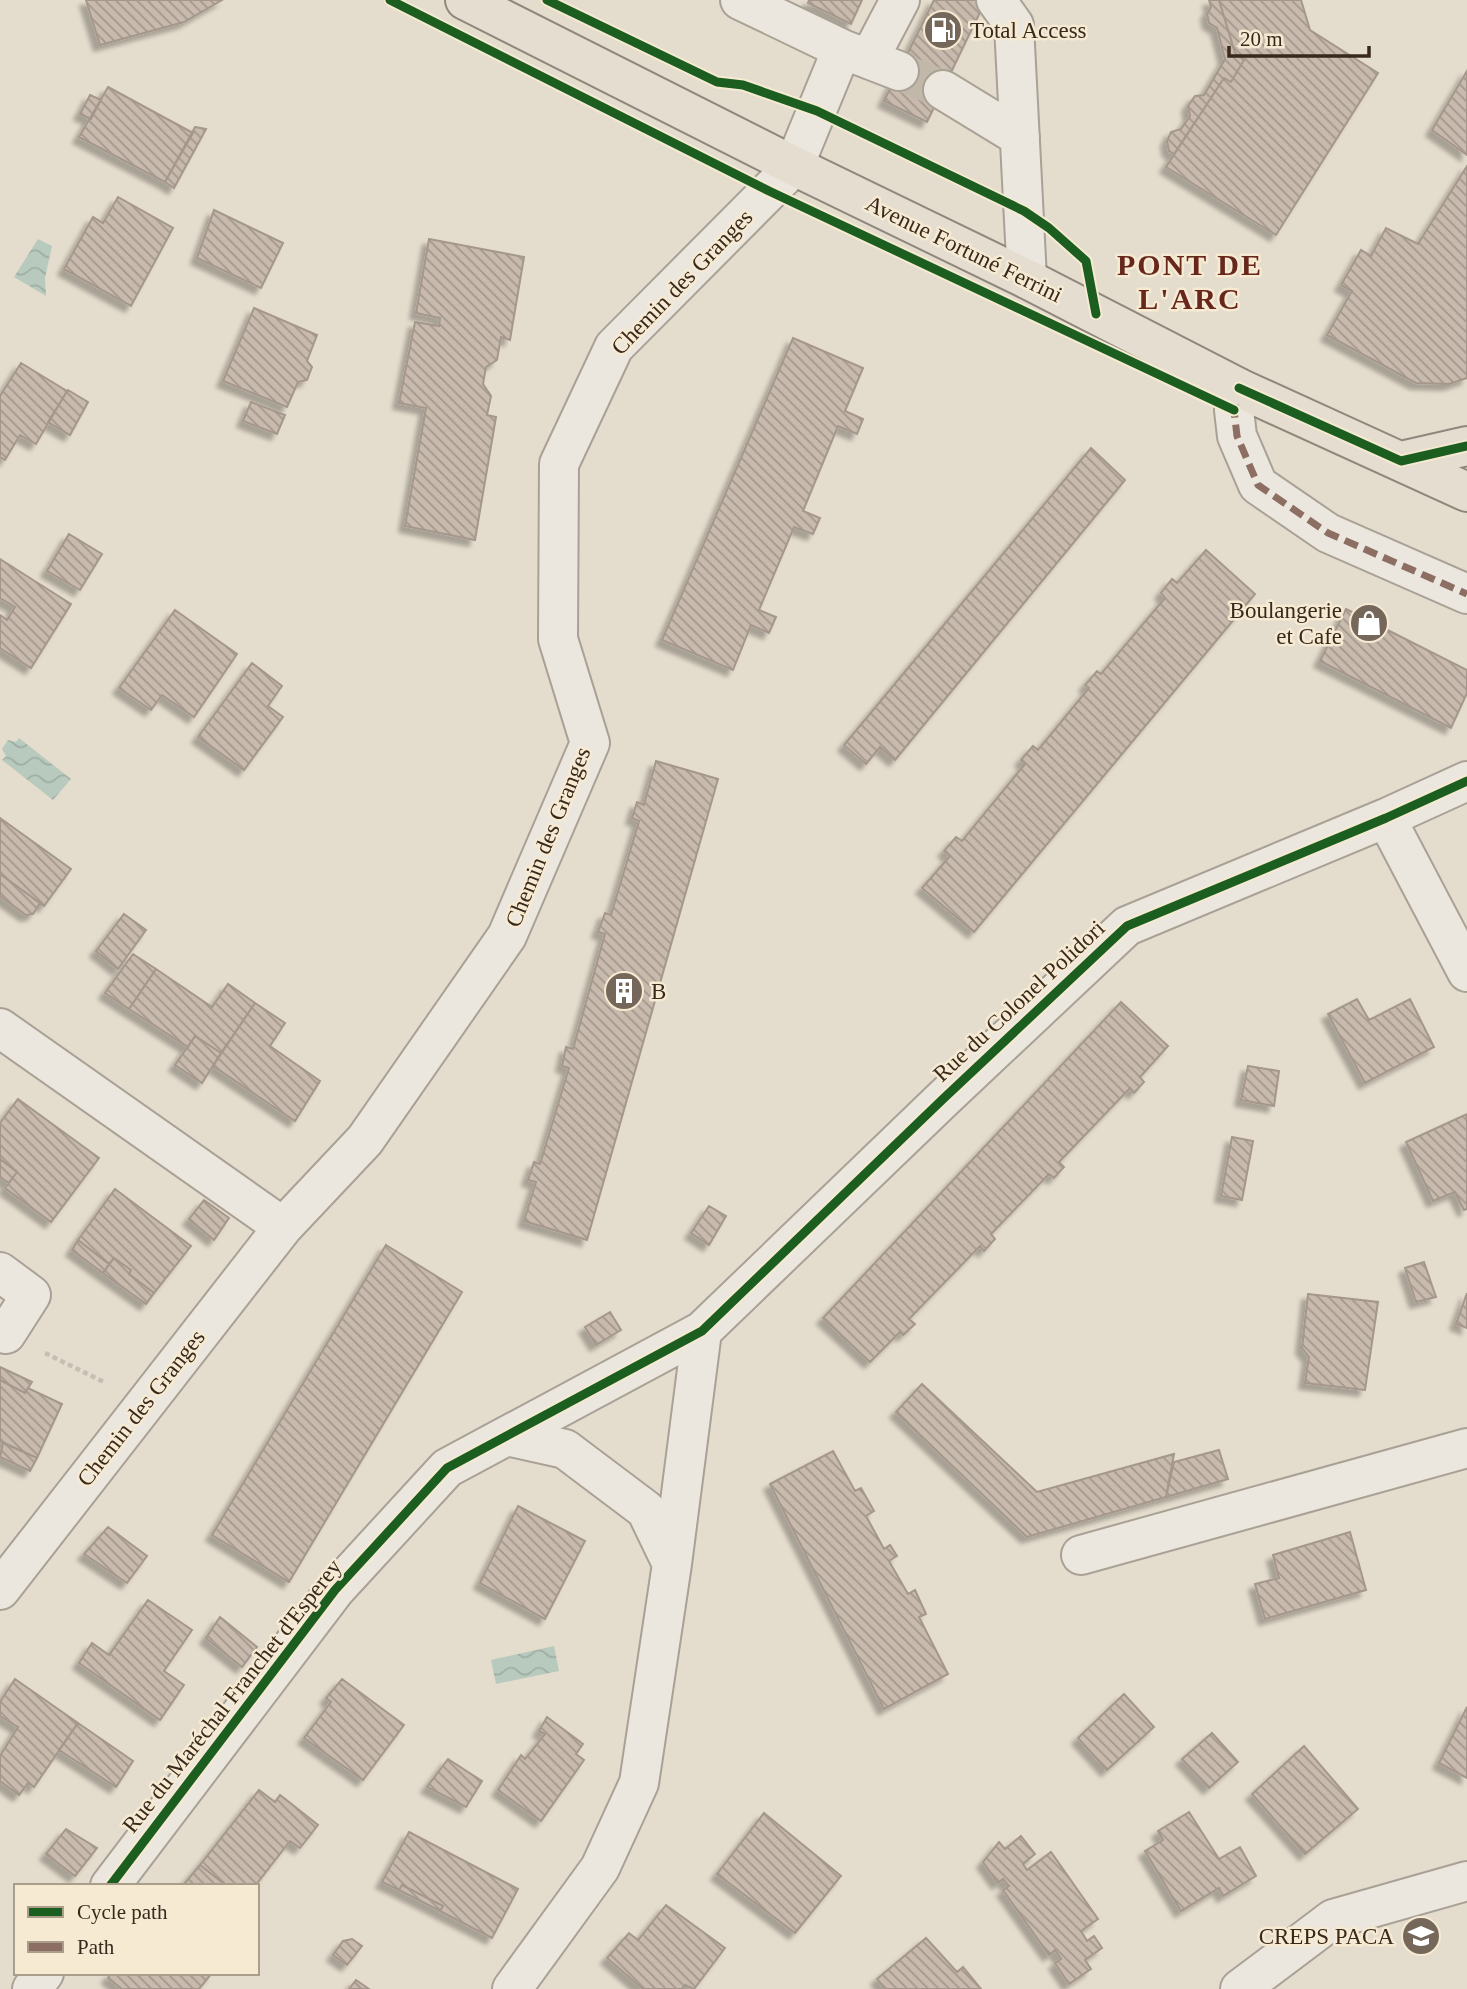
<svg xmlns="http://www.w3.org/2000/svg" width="1467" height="1989" viewBox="0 0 1467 1989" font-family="'Times New Roman',serif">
<defs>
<pattern id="water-waves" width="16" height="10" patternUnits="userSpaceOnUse" patternTransform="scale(1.75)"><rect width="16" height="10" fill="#b8cabe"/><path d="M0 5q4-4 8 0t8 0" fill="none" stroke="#9faea3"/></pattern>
<pattern id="building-back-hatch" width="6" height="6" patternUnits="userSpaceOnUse" patternTransform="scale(1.75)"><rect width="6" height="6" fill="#c8baad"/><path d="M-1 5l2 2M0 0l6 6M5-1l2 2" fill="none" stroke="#a3978c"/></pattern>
<filter id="shadow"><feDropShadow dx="-6" dy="6" stdDeviation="2" flood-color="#0004"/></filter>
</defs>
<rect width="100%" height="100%" fill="#e4dccc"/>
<path fill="url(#water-waves)" d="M38,239l14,7 -7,32 1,18 -32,-19z
M19,738l52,41 -18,21 -51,-40 4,-4 -4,-7 6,-9 8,2z
M554,1646l5,25 -63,13 -5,-24z"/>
<path fill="url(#building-back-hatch)" stroke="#a5978b" stroke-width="2" filter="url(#shadow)" d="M86,0h136l-38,22 -84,23z
M809,0h53l-11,24 -43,-21z
M934,0h52l-59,122 -43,-21z
M1209,0h10l16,53 9,7 -13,22 -7,-4 -50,76 -5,-3 -2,-10 4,-9 10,-3 9,-13 -2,-10 7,-10 9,-1 21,-36 -8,-31 -8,-5 -2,-9 4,-7z
M1219,0h82l9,30 68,43 -102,162 -110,-68 58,-89 7,4 13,-22 -9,-7z
M1467,71v84l-35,-25z
M108,87l85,46 -28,49 -86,-45z
M90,95l11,5 -10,19 -11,-5z
M195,127l11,2 -32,59 -9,-6z
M1467,166v212l-18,6 -33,-1 -89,-48 25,-44 -11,-6 20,-35 10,6 15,-28 32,16z
M118,197l55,31 -42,78 -67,-37 29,-52 10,6z
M214,210l69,33 -22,45 -64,-30z
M429,239l95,18 -14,83 -9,-3 -4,23 -11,7 -3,17 8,12 -4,19 9,2 -21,123 -70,-14 21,-118 -27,-5 16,-81 24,4 1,-8 -24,-5z
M254,308l63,27 -10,26 5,6 -5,13 -9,2 -11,25 -64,-26z
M793,338l70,30 -18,43 18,8 -6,15 -19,-8 -35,85 17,7 -7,16 -19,-7 -35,83 17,7 -7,16 -18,-8 -18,45 -71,-30z
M21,363l46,28 -31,53 -16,-9 -15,25 -5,-3v-61z
M68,390l20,12 -18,33 -22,-13z
M251,402l34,13 -8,19 -34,-13z
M1091,448l34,32 -230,280 -15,-13 -14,17 -22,-19z
M69,534l33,20 -22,36 -33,-19z
M1206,550l49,44 -281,338 -52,-44 28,-32 -6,-5 12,-14 6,4 63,-77 -4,-4 12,-14 5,4 51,-62 -4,-3 12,-14 4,3 64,-76 -4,-5 11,-14 5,4z
M0,559l71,45 -40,64 -31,-20v-33l7,5 8,-13 -15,-9z
M1346,609l121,61v23l-16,35 -131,-67z
M175,610l62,44 -43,63 -32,-22 -11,15 -32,-22z
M252,663l30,23 -14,20 15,11 -39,53 -46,-33z
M656,761l62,18 -131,461 -63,-19 12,-39 -8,-2 6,-18 6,2 29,-96 -7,-2 4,-19 7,2 32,-115 -7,-2 7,-19 6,2 28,-94 -7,-3 5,-16 7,3z
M0,818l71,51 -27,37 -44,-32z
M0,874l40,29 -7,11 -7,1 -26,-19z
M124,914l22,16 -28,39 -22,-18z
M133,954l23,15 -27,40 -24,-16z
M156,969l56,38 16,-23 27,19 -34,50 -26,-17 -7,11 -59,-38z
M1357,999l12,21 41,-21 24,48 -69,36 -37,-69z
M1121,1002l47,44 -28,31 4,5 -10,11 -4,-5 -71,74 5,5 -10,11 -5,-4 -58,60 4,5 -11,12 -4,-5 -71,73 6,5 -12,11 -3,-3 -30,30 -47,-44z
M255,1003l30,20 -15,23 50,35 -25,40 -82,-55z
M195,1036l26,17 -19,30 -27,-18z
M1248,1066l31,5 -5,35 -33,-6z
M18,1099l81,59 -48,64 -46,-34 12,-16 -17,-13v-36z
M1467,1114v95l-3,1 -9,-18 -22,9 -27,-59z
M1232,1137l21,4 -11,59 -21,-4z
M0,1159l17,13 -8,11 -9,-6z
M115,1189l76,57 -37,47 -25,-19 2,-4 -17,-12 -5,6 -31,-24z
M204,1200l25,18 -15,22 -25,-21z
M709,1206l17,10 -17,29 -18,-12z
M78,1240l31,24 -6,9 -31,-23z
M386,1245l76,47 -173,290 -77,-47z
M114,1258l17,12 -2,4 25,19 -8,11 -43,-31z
M1424,1262l12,35 -20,5 -11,-34z
M1467,1293v35l-11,-4z
M1308,1294l70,8 -13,88 -60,-7 4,-26 -7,-9z
M610,1312l11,18 -25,15 -11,-18z
M0,1367l32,15 -7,11 -25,-13z
M0,1380l25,13 3,-5 34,16 -25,54 -37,-17z
M922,1384l115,108 137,-38 -8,43 -139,40 -131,-125z
M3,1443l34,15 -7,13 -30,-14z
M1219,1450l9,29 -62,18 8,-35z
M833,1451l22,40 6,-3 13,23 -8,5 18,33 6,-4 7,11 -8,5 19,33 7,-4 11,24 -7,3 29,57 -64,35 -114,-225z
M518,1506l67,35 -40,78 -65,-36z
M108,1527l39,29 -20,27 -43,-29z
M1350,1532l16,58 -101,29 -10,-35 24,-6 -6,-23z
M148,1600l44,30 -28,41 20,14 -24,35 -81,-57 13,-20 17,12z
M220,1617l37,30 -15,20 -36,-29z
M15,1679l63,44 -44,64 -6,-4 -9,12 -19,-14v-25l18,-29 -18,-11v-14z
M342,1679l62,46 -41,55 -59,-42 27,-36 -5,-4z
M1124,1694l30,33 -47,43 -29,-32z
M1467,1707v71l-28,-15z
M547,1717l36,27 -7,10 8,6 -43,61 -43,-31 23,-35 4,4 20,-25 -6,-3z
M78,1723l55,38 -17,26 -57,-37z
M1212,1733l26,29 -29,26 -27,-29z
M1304,1746l54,63 -53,45 -53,-60z
M448,1759l34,22 -16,26 -39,-20z
M259,1790l16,12 5,-7 38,30 -18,23 -10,-7 -35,45h-28l-27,-21z
M1189,1812l30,47 21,-12 16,29 -33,20 -4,-8 -38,23 -36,-60 18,-11 -5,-9z
M764,1813l77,63 -46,57 -78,-59z
M66,1829l31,19 -22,28 -29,-22z
M409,1832l109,57 -26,49 -52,-27 3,-5 -41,-21 -3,5 -17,-8z
M1021,1836l14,18 -12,10 4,6 24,-18 47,67 -17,12 6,10 7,-5 8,12 -17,12 6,9 -22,15 -14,-21 6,-4 -6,-9 -6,5 -46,-65 6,-4 -6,-7 -5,4 -15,-21 16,-20 6,7z
M200,1865l27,21h-39l-3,-3z
M402,1885l41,21 -3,5 -41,-21z
M666,1905l59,43 -31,41 -9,-4 -3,4h-39l-36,-31 22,-25 9,7z
M926,1938l31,34 6,-5 18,22h-96l-8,-10z
M352,1939l10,7 -15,19 -14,-10 10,-14z
M111,1973h101l-13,16h-77l-14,-11z
M356,1980l13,9h-20z"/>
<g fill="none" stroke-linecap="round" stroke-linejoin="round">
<path stroke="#c2b8a9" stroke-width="38" stroke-dasharray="38 19" stroke-linecap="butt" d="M899,71l44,19"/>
<defs>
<path id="minor" d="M740,0l102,49 57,22
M996,0l18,25 13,254
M869,59l31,-59
M943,90l77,47
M1239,388l-5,22 3,26 21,49 70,48 139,61
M1386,818l81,154
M0,1028l283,199
M0,1272l31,23 -25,39
M507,1436l58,13 81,61 26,54
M1081,1555l386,-107
M0,1590l283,-363 82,-87 142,-204 83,-193 -32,-104 1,-175 55,-117 180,-181 48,-117
M110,1886l225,-296 112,-122 255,-137 241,-232 184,-173 259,-108 81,-37
M32,1989l12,-16
M512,1989l88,-121 39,-85 33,-219 30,-233
M1240,1989l93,-70 134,-38"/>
<path id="major" d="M465,0l329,166 233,113 212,109 228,104
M1401,461l66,-15"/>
</defs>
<use href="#minor" stroke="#a9a196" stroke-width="42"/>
<use href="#major" stroke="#8f877c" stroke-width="42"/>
<path stroke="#c5beb5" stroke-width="4.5" stroke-dasharray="5 3.5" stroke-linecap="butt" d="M45,1353l61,30"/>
<use href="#minor" stroke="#ece7de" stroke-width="38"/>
<use href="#major" stroke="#e4ddd0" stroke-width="38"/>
<path stroke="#8d6e63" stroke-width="7" stroke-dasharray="14 7" stroke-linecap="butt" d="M1236,404l-2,6 3,26 21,49 70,48 139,61"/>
<defs>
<path id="cycleway" d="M390,0l379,191 465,219
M547,0l170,82 26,3 74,26 207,100 25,17 37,33 10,53
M1239,388l162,73 66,-15
M110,1886l225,-296 112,-122 255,-137 241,-232 184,-173 259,-108 81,-37"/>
</defs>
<use href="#cycleway" stroke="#f6ead2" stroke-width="13"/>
<use href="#cycleway" stroke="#1b5e20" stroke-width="9"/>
</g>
<defs>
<symbol id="fuel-disc" viewBox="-11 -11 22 22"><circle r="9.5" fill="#75685a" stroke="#f6ead2"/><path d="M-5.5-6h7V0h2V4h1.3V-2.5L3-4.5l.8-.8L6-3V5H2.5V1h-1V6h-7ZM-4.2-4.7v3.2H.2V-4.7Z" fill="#fff"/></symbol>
<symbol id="shop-disc" viewBox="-11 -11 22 22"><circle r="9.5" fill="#75685a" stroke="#f6ead2"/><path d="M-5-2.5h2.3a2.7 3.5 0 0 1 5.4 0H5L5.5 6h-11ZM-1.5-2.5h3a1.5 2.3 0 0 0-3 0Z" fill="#fff"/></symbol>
<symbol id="building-disc" viewBox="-11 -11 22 22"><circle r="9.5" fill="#75685a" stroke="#f6ead2"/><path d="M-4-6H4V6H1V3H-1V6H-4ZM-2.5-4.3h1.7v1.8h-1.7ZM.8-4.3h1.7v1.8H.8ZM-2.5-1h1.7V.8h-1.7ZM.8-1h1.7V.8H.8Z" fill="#fff"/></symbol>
<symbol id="university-disc" viewBox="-11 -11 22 22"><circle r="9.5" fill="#75685a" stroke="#f6ead2"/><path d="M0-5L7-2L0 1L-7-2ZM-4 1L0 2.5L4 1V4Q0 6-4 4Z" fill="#fff"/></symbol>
</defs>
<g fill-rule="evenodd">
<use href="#fuel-disc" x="921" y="8" width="44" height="44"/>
<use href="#shop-disc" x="1347" y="601" width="44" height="44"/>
<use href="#building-disc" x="602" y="969" width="44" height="44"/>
<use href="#university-disc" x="1399" y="1914" width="44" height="44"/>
</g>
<g text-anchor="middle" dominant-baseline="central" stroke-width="5" stroke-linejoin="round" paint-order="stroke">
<g font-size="23" fill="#39291d" stroke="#f6ead2" text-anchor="start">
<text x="970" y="30">Total Access</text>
<text x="1342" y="610" text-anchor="end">Boulangerie<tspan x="1342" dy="26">et Cafe</tspan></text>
<text x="651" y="991">B</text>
<text x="1394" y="1936" text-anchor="end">CREPS PACA</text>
</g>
<g font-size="23" fill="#39291d" stroke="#f6ead2">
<text transform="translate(964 249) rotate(26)">Avenue Fortuné Ferrini</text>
<text transform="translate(682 282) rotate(-46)">Chemin des Granges</text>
<text transform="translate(548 837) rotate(-68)">Chemin des Granges</text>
<text transform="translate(1019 1001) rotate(-43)">Rue du Colonel Polidori</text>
<text transform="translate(141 1408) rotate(-52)">Chemin des Granges</text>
<text transform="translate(232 1696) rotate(-52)">Rue du Maréchal Franchet d'Esperey</text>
</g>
<g font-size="30" font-weight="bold" letter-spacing="2" fill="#67271c" stroke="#f6ead2">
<text x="1190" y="264">PONT DE<tspan x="1190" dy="34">L'ARC</tspan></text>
</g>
</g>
<rect x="14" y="1884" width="245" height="91" fill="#f6ead2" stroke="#aa9d8a" stroke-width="2"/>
<rect x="28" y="1907" width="35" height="10" fill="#1b5e20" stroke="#aa9d8a" stroke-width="2"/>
<text x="77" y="1919" font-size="21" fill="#39291d">Cycle path</text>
<rect x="28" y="1942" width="35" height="10" fill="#8d6e63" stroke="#aa9d8a" stroke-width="2"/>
<text x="77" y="1954" font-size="21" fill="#39291d">Path</text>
<path d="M1229 46v10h140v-10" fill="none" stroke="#39291d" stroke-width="3.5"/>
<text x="1240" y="46" font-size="21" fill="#39291d" stroke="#f6ead2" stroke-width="5" paint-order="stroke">20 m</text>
</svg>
